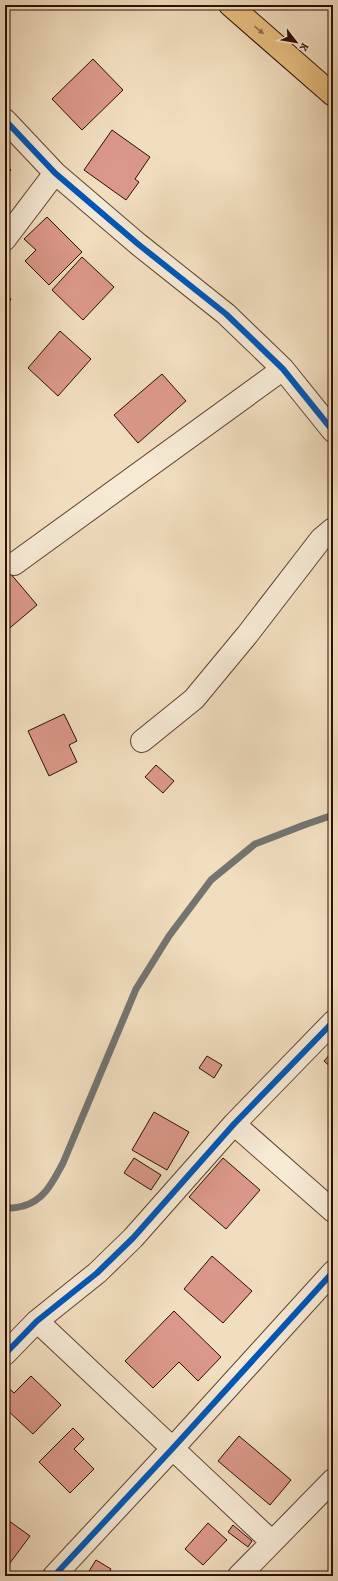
<svg xmlns="http://www.w3.org/2000/svg" width="338" height="1581" viewBox="0 0 338 1581" font-family="Alegreya,serif">
<rect width="100%" height="100%" fill="#f1debf"/>
<filter id="stains"><feTurbulence type="fractalNoise" baseFrequency=".005" numOctaves="4"/><feColorMatrix values="0 0 0 0 .2 0 0 0 0 .09 0 0 0 0 .02 0 0 0 .5 -.17"/></filter>
<radialGradient id="worn" r=".72"><stop offset=".6" stop-color="#630" stop-opacity="0"/><stop offset="1" stop-color="#630" stop-opacity=".3"/></radialGradient>
<g fill="none" stroke-linecap="round" stroke-linejoin="round">
<path stroke="#727572" stroke-width="7" d="M5,1207c7,2 12,1 18,-1 22,-6 30,-25 40,-43l73,-174 33,-53 42,-56 44,-36 49,-19 29,-10"/>
</g>
<path fill="#db988a" stroke="#2c0e00" d="M93,59l30,31 -41,40 -30,-31z
M112,130l38,27 -15,22 4,3 -13,18 -42,-30z
M5,164l6,6 -6,6z
M47,217l35,35 -33,33 -24,-24 11,-11 -12,-11z
M82,257l32,30 -31,33 -31,-30z
M5,295l6,4 -6,10z
M60,331l31,28 -33,37 -30,-28z
M162,374l24,27 -48,42 -24,-28z
M10,573l27,32 -32,27v-55z
M64,714l13,27 -8,4 8,17 -28,14 -21,-45z
M156,765l18,16 -11,12 -18,-16z
M333,1051v18l-9,-8z
M207,1056l15,9 -8,13 -15,-10z
M154,1112l35,20 -22,38 -35,-20z
M134,1158l27,17 -10,15 -27,-17z
M223,1158l37,32 -34,39 -37,-32z
M212,1256l40,35 -29,32 -39,-34z
M174,1311l47,46 -23,24 -19,-19 -26,26 -28,-27z
M31,1376l30,29 -28,29 -28,-26v-23l9,8z
M73,1428l11,11 -10,10 20,20 -24,24 -31,-31z
M239,1436l52,44 -21,25 -52,-44z
M5,1518l25,18 -23,31 -2,-2z
M208,1523l19,17 -24,25 -18,-16z
M233,1525l19,16 -4,6 -20,-15z
M96,1560l15,9 -4,7h-21z"/>
<g fill="none" stroke-linecap="round" stroke-linejoin="round">
<defs>
<path id="street" d="M5,120l50,53 83,71 88,70 57,55 50,62
M5,239l50,-66
M14,564l269,-195
M142,741l52,-42 53,-64 74,-96 12,-10
M234,1124l99,87
M37,1321l235,221
M5,1354l32,-33 60,-48 36,-35 101,-114 99,-102
M54,1576l119,-128 160,-176
M239,1576l94,-96"/>
<path id="highway" d="M230,5l103,90"/>
</defs>
<use href="#street" stroke="#5d4230" stroke-width="24"/>
<use href="#highway" stroke="#2c0e00" stroke-width="24"/>
<use href="#street" stroke="#f6ead5" stroke-width="22"/>
<use href="#highway" stroke="#e8bf80" stroke-width="22"/>
<defs>
<path id="cycleway" d="M5,120l50,53 83,71 88,70 57,55 50,62
M5,1354l32,-33 60,-48 36,-35 101,-114 99,-102
M54,1576l119,-128 160,-176"/>
</defs>
<use href="#cycleway" stroke="#f6ead5" stroke-width="8"/>
<use href="#cycleway" stroke="#0057b8" stroke-width="6"/>
</g>
<defs><path id="oneway-solid" d="M-6-.8H1V-3.2L6.5 0L1 3.2V.8H-6Z"/></defs>
<use fill="#936f46" href="#oneway-solid" transform="translate(259 30) rotate(40)"/>
<rect width="338" height="1581" fill="none" stroke="#f1debf" stroke-width="20"/>
<rect x="6" y="6" width="326" height="1569" fill="none" stroke="#2c0e00" stroke-width="2"/>
<rect x="10" y="10" width="318" height="1561" fill="none" stroke="#2c0e00"/>
<g transform="translate(296 42) rotate(121)" stroke="#f6ead5" stroke-width="3" paint-order="stroke">
<path d="M0-3L7 15L0 10L-7 15Z" fill="#2c0e00"/>
<text y="-6" font-size="11" font-weight="bold" text-anchor="middle" fill="#2c0e00">K</text>
</g>
<rect width="100%" height="100%" filter="url(#stains)"/>
<rect width="100%" height="100%" fill="url(#worn)"/>
</svg>
